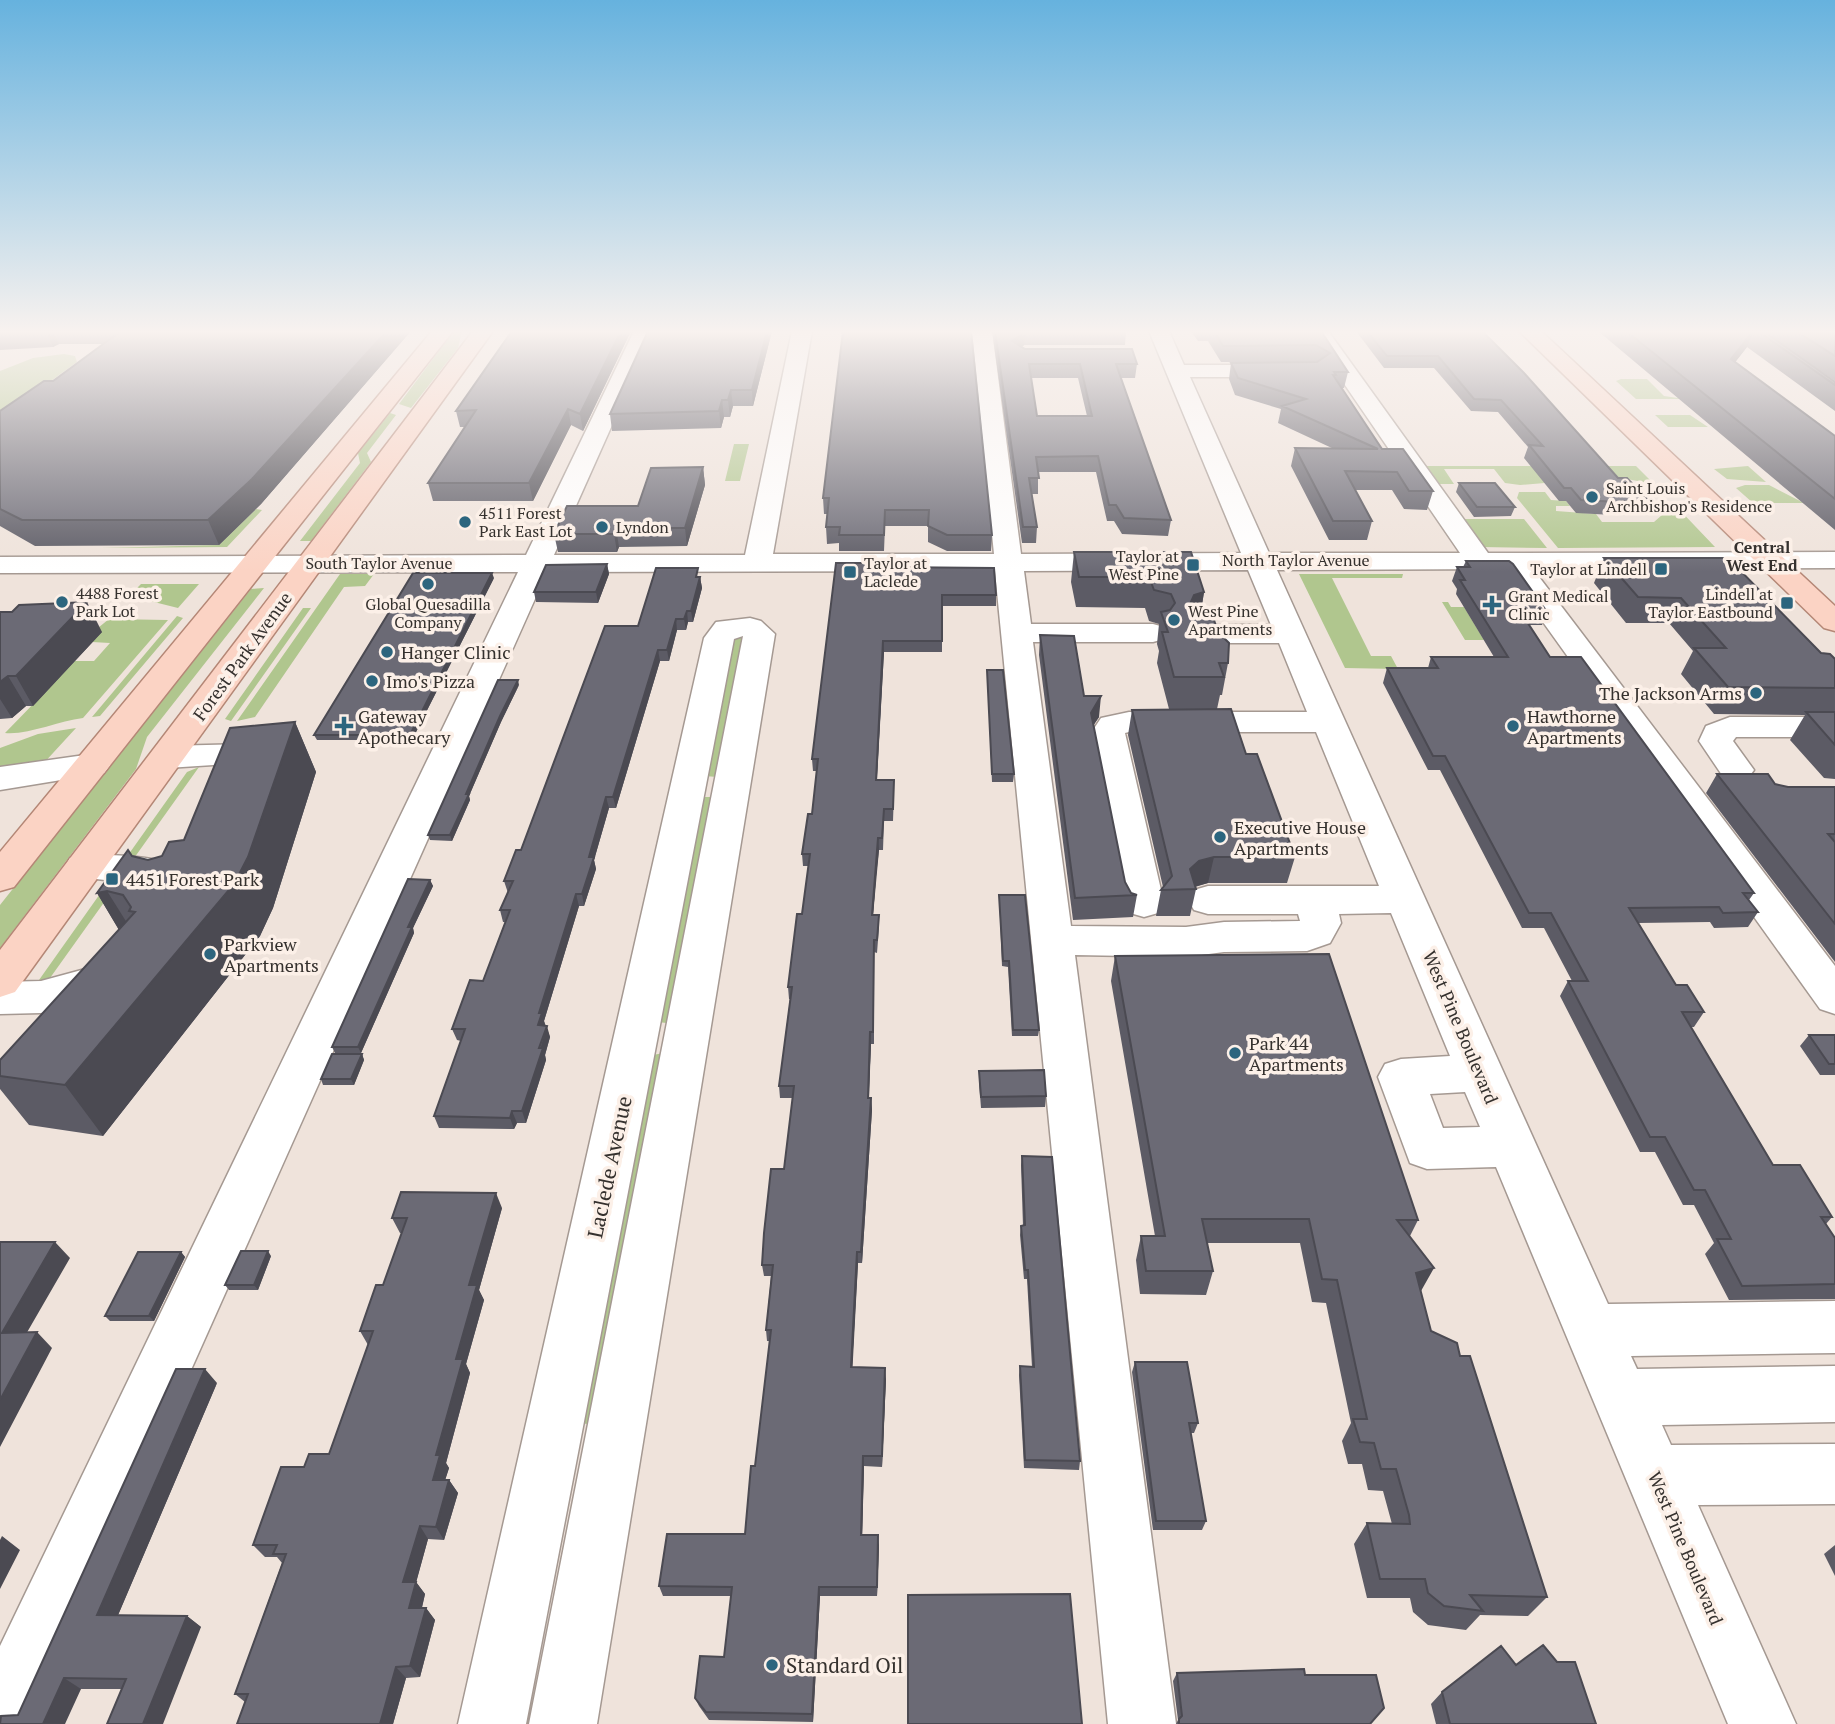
<svg xmlns="http://www.w3.org/2000/svg" width="1835" height="1724" viewBox="0 0 1835 1724" font-family="'PT Serif',serif">
<rect width="100%" height="100%" fill="#efe3db"/>
<path fill="#b0c68e" d="M454,331h8l-4,17 -47,60 -12,-4z
M64,354l11,2 2,6 -77,56v-47l33,-13z
M1621,379h26l17,17 21,3h-49l-20,-18z
M390,413l6,2 -29,38 4,9 -60,79h-11l60,-78 -2,-10z
M1655,415h35l18,12h-40z
M734,444h15l-9,37h-15z
M1422,466h214l18,18 -38,-7 -96,8 -15,-2 -11,-14h-50l10,15h-19z
M1748,466l18,16 -39,-3 -13,-10z
M1745,485h24l35,18h-51l-17,-15z
M1519,492h26l6,8 15,1 4,5h-14v5l40,3 6,8h52l8,-7 -11,-9 24,-1 40,42 -157,1 -41,-50z
M256,509l6,1 -35,37 -126,1 118,-3z
M1461,519h63l23,29 -66,-1z
M340,574h34l-9,12 -21,1 -89,130 -18,4z
M1299,574h104l-1,4h-70l39,78h20l7,13 -53,-1z
M141,584h58l-21,24 -44,-11 1,-7z
M264,588l-117,149 -11,32 -136,179v-43l251,-316z
M1442,602h6l3,5h13l20,33h-19z
M303,608h8l-80,113 -6,-2z
M177,616l6,2 -83,98 -8,1z
M109,619l59,1 -85,98c-25,3 -54,17 -78,15l70,-72h19l16,-18 -18,-1 9,-10h-8z
M746,633l-29,144 -12,-1 25,-138z
M76,728l-34,37 -42,6v-23l38,-14z
M199,767l-67,94 -6,-3 61,-86z
M704,797h12l-49,226 -10,-1 41,-223z
M115,887l-70,98h-5l-1,-5 63,-89z
M664,1053l-75,371 -14,-1 72,-367z"/>
<g fill="none" stroke-linecap="round" stroke-linejoin="round">
<defs>
<path id="minor" d="M634,331h20l-100,224h191l47,-224h20l-39,223h221l-22,-223h20l29,223 220,-1 -92,-222h20l15,34h97l11,6 -11,6h-91l79,176h191l-152,-222h20l160,222 347,-1v16l-302,1 302,397v48l-15,-5 -315,-440 -228,1 331,734 227,-3v52l-204,3 6,13 198,-3v56l-173,3 9,20 164,-1v60l-137,1 98,219h-68l-232,-557 -69,2 -17,-6 -32,-86 7,-13 16,-5 49,-3 -59,-143 -52,1 2,9 -11,20 -23,8 -83,1 -38,5 -111,-2 101,769h-68l-113,-1153 -448,1 -514,1152h-33v-78l518,-1074 -518,1v-16l526,-2zM1248,570l23,55h-69l-11,3 -4,6 4,6 11,3h77l28,69h-178l-28,6 -10,15 33,170 6,10 14,4 14,-4 6,-10 -39,-170 4,-1h187l63,154h-171l-14,4 -6,10 6,10 14,4h90l2,7 -76,1 -38,5 -115,-1 -38,-284h120l11,-3 4,-6 -4,-6 -11,-3h-122l-7,-53zM1465,1092l15,35 -37,1 -13,-34z
M750,618l11,3 14,13 -178,1090h-68l214,-1088 -9,3 -208,1085h-68l246,-1086 12,-16z
M1730,717h105v20h-99l-3,4 21,29 -6,8 -12,3 -12,-3 -25,-37 7,-15z
M246,744l12,4 5,7 -5,7 -91,6 -12,-4 -5,-7 5,-7 12,-4z
M92,754l12,3 6,8 -6,8 -104,17v-23z
M84,854c33,1 64,2 96,11l5,9 -5,9 -14,4 -96,-11 -5,-9 5,-9z
M111,962l15,5 6,11 -6,11 -85,24 -41,1v-32l41,-1z"/>
<path id="major" d="M432,331h21l-439,556 -14,4v-39z
M473,331h20l-478,661 -15,5v-47z
M1519,331h22l294,275v25l-11,-3z"/>
</defs>
<use href="#minor" stroke="#a59992" stroke-width="3"/>
<use href="#major" stroke="#b48776" stroke-width="3"/>
<use href="#minor" fill="#fff" fill-rule="evenodd"/>
<use href="#major" fill="#fbd3c4" fill-rule="evenodd"/>
</g>
<path fill="#5c5b65" fill-rule="evenodd" d="M0,331h411l-150,173 -42,41 -184,1 -35,-20v-115l53,-30 51,-37h-45l-6,3 -53,3z
M631,331l-48,100 -12,-6 -38,76h-100l-5,-18 37,-56h-5l-4,-16z
M648,331h124l-19,75h-20l-3,11h-6l-3,11 -109,3 -2,-17z
M843,331l149,204 -1,16h-44l-19,-9v-16h-43l-1,25h-45v-8l-12,1 -1,-17 1,-13h-3l-1,-16z
M992,331h134l-1,14h-101l-2,2 3,2 112,15 -2,14h-14l50,142 -3,16 -46,-2 -8,-13h-7l-11,-49h-58v22h-6l5,33 -1,16h-14zM1031,378h47l9,38h-50z
M1191,331h130l27,41 -4,16h-2l40,61 51,42 -6,19 -23,-1 -12,-19h-37l17,31 -5,19h-38l-38,-74 4,-18 39,1 -56,-26 3,-14 -46,-14 -6,-16 2,-16 83,-1h-93l-13,-21h-10z
M1356,331h126l159,181 -28,3 -37,-2 -10,-12h-7l-35,-43 4,-11 -30,-35 -27,-1 -37,-43h-50z
M1598,331h237v50l-40,-27 40,28v29l-88,-64 -12,15 100,74v94z
M703,467l2,18 -18,61 -68,1 -2,5h-59l-4,-18 84,-28z
M1459,483l56,24 -4,9 -37,1 -18,-25z
M1074,552l130,40 -3,20 27,51 -6,32h-2l-3,14 29,45 49,103 -8,26h-79l-13,4 1,2 -6,27h-34l5,-26 2,-3 -35,-152 4,-25 37,-1 -12,-46 2,-12 -2,-7 2,-20 -10,-3 -4,-13 -69,-1 -5,-25z
M1604,558l231,101v120l-11,-1 -34,-38 15,-25 -91,-1 -33,-40 12,-23 -24,-28h-43l-32,-40z
M1466,561l81,51 -5,13h-13l21,32 204,236 -5,7 9,12 -10,15 -34,1 -4,-6 -72,1 38,62 28,27 -10,15h-3l82,138 59,52 -6,7 9,14v61l-106,1 -24,-46 9,-11 -20,-38h-11l-28,-53h-15l-80,-156 8,-15h4l-28,-53h-22l-82,-158h-12l-45,-87 4,-15h41l3,-11h63l-38,-63 1,-5 -5,-8 5,-14h6z
M607,564l2,10 -11,29 -62,-1 -2,-10z
M883,567l113,28v11h-54v46h-58l-7,128 17,12 -1,29h-9l-1,29h-4l-3,26 -3,39 6,12 -2,26 -3,-1v92h-3l-2,54h2l1,12 -10,153h-4l-6,104 34,12 -4,88 -18,-1 -2,69 17,10 -2,51h-57l-7,126 -104,-2 -10,-14 -4,-8 29,-41 7,-61h-68l-4,-10 86,-52 10,-68 15,-125h-3l-1,-11 5,-54h-7l-2,-11 22,-96 9,-71h-13l-1,-12 11,-87h-1l-1,-12 14,-73 7,-48h-6l-1,-12 10,-40 5,-43h-4l-1,-12z
M699,577h1l2,11 -9,34h-5l-2,8h-9l-8,31h-9l-44,147h-7l-15,52 2,9 -12,37h-5l-35,115 6,16 -5,18 1,5 -20,63h-9l-3,6 -75,-1 -5,-12 27,-75 -4,-1 -5,-11 31,-48 22,-59h-2l-3,-12 8,-17 -4,-12 17,-31 117,-224z
M494,578l-82,162h-95l-3,-5z
M0,612l102,20 -69,74h-7l-14,12 -12,1z
M1040,635l59,82 -6,9 32,156 6,11 6,2 -4,22 -60,3 -34,-265z
M987,670l27,104 -1,8h-21z
M519,685l-18,37 -32,74 1,4 -18,41 -22,-1 -2,-5z
M295,722l21,50 -43,136 -13,28 -157,200 -74,-11 -29,-36v-29l119,-130 -22,-37 35,-37 16,4 14,-4 22,-16z
M1717,774l71,13h47v175l-129,-169z
M430,880l3,6 -20,42 1,5 -53,120h-26l-3,-6z
M999,895l40,135 -1,6h-26l-4,-69 -6,-1z
M1115,956l303,264 -8,16 11,56 10,39 29,25 87,241 -19,19 -48,-1 -14,15 -38,-5 -15,-13 -3,-14h-43l-13,-54 13,-21 25,1 -9,-33 -15,-1 -6,-26h-14l-6,-23 9,-18 -25,-120 -14,-1 -12,-59h-93l6,28 -7,24 -66,-1 -4,-34 5,-24h14l-44,-255z
M1809,1035h26v40h-15l-20,-29z
M362,1054l2,6 -10,25h-31l-2,-6z
M979,1071l67,25 -1,11 -64,1 -2,-26z
M1022,1156l58,305 -1,9 -55,-2 -5,-93 1,-9 12,1 -5,-88h-3l-4,-44 1,-9h2l-2,-61z
M502,1208l-23,82 5,10 -18,64 4,9 -24,90 3,5 -4,12h4l9,13 -14,47 -16,-1 -12,43 9,12 -3,14h4l9,12 -15,57 -14,1 -13,46h-156l8,-22 -10,-8 47,-131 -5,-6h-12l-12,-12 51,-78 25,-13 39,-109 -8,-14 23,-46 19,-52h-2l-8,-15z
M181,1252l4,5 -31,64h-44l-5,-5z
M271,1256l-13,34h-29l-4,-5z
M1135,1362l63,61 -4,10h-3l15,88 -4,9h-49l-21,-158z
M217,1383l-99,232 69,1 14,11 -79,62h-41l-63,26z
M1835,1545v31l-11,-22z
M1177,1673l128,2 65,49h-194l2,-4 -5,-39z
M1442,1692l154,32h-160l-5,-20z"/>
<path fill="#4b4a52" d="M46,331h7l6,13 -6,3z
M387,331h24l-150,173 -42,41 -11,-25z
M621,331h10l-48,100 -3,-17z
M767,331h5l-19,75 -1,-16z
M1753,331l-6,16 -24,31 8,-19z
M1025,332l-1,13 -12,10v-14z
M731,390l2,16 -3,11 -2,-17z
M722,400l2,17 -3,11 -2,-17z
M568,409l3,16 -38,76 -4,-18z
M703,467l2,18 -18,61 -2,-18z
M1646,498l-5,14 -28,3 6,-13z
M616,528l3,19 -2,5 -3,-18z
M607,564l2,10 -11,29 -2,-11z
M492,573l2,5 -82,162 -2,-5z
M700,577l2,11 -9,34 -2,-11z
M1204,592l-5,31 -9,-19 4,-9z
M87,602l15,30 -69,74 -17,-30z
M687,611l1,11 -2,8 -2,-11z
M676,619l1,11 -8,31 -2,-11z
M883,641l1,11 -8,140v-12z
M658,650l2,11 -44,147 -3,-11z
M8,676l18,30 -14,12 -12,-19v-17z
M518,680l1,5 -18,37 -32,74 1,4 -18,41 -2,-6 16,-41 34,-78z
M1101,696l-2,21 -11,16 3,-20z
M295,722l21,50 -43,136 -13,28 -157,200 -38,-51z
M606,797l3,11 -15,52 2,9 -12,37 -2,-12 7,-37z
M878,838l1,12 -7,77v-12z
M1214,857l-6,26 -15,4 -3,-18 9,-8z
M430,880l3,6 -20,42 1,5 -53,120 -3,-6 50,-120z
M107,891l32,51 -11,3 -31,-52z
M576,894l3,12 -35,115 1,4h-7l1,-12z
M547,1026l3,11 -5,18 1,5 -20,63 -4,-12z
M870,1032l1,12 -3,66v-12z
M362,1054l2,6 -10,25 -3,-6z
M871,1098l1,12 -10,153 -1,-11z
M512,1111l5,12 -3,6 -4,-11z
M496,1193l6,15 -23,82 5,10 -18,64 4,9 -24,90 3,5 -8,25 -8,-13 3,-25 33,-170z
M55,1242l15,16 -52,90 -16,-15z
M268,1251l3,5 -13,34 -4,-5z
M181,1252l4,5 -31,64 -5,-5z
M857,1252l1,11 -6,115 -1,-11z
M1434,1268l-13,23 -5,-18z
M37,1332l15,16 -52,99v-47z
M885,1368l1,11 -4,88v-11z
M205,1369l12,14 -104,244 -16,-12z
M863,1456l1,10 -2,78 -1,-9z
M449,1480l9,13 -14,47 -8,-13z
M420,1526l8,13 -15,55 -10,-12z
M878,1535l1,10 -2,51v-9z
M2,1536l18,14 -20,39v-49z
M416,1582l9,12 -6,25 -10,-11z
M819,1587l1,9 -7,126 -1,-8z
M426,1608l9,12 -15,57 -10,-11z
M187,1616l14,11 -38,97h-20z
M396,1667l10,11 -13,46h-13z
M64,1678l17,11 -16,35h-22z"/>
<path fill="#6b6a75" stroke="#4b4a52" stroke-width="2" fill-rule="evenodd" d="M121,331h266l-135,148 -44,41h-186l-22,-11v-98l44,-30h9z
M512,331h109l-41,83 -12,-5 -39,74h-101l48,-73 -20,1z
M648,331h119l-15,59h-21l-3,10h-6l-3,11 -109,3z
M843,331h128l21,204h-45l-19,-9 1,-16h-44l-1,25h-45l1,-8h-14l3,-29h-6z
M995,331h131l-101,1 -13,9 13,8h107l5,15h-21l55,156 -47,-2 -8,-13h-7l-11,-49 -62,1 3,21h-10l8,49h-14zM1029,364h51l12,52h-55z
M1214,331h107l27,41h-14l2,3h-3l49,74h21l30,42h-24l-12,-19 -52,-1 27,50h-39l-38,-73 83,1 -96,-43 24,-7 -68,-21 -7,-15 86,-1 13,-9 -14,-8 -93,1z
M1367,331h115l42,42 94,105h9l19,20 -27,4 -38,-2 -10,-12h-7l-35,-43 14,1 -42,-46 -27,-1 -36,-43h-51z
M1626,331h127l-22,28 104,77v63z
M1758,331h5l72,51v3z
M1796,331h39v25z
M703,467l-18,61h-69l-2,6h-60l13,-28h71l13,-38z
M1459,483h36l20,24h-38z
M1074,552h117l13,40 -10,3 -4,9 6,7 16,3 6,18 11,11 -1,20h-9l5,14h-50l-12,-45h6l-7,-20 9,-2 5,-7 -4,-9 -17,-4 -5,-13h-70z
M1604,558h124l93,95 9,1 5,5v29l-107,-1 -34,-39h32l-45,-50 -43,-1z
M1466,561h43l4,3 34,48 -27,-1 30,46h31l173,236h-11l15,19 -35,1 -4,-6 -90,1 47,77h11l17,27h-22l91,153h27l32,52h-11l14,21v46l-93,2 -25,-47h14l-26,-49h-11l-29,-53h-15l-82,-156h20l-37,-68h-22l-84,-157h-12l-46,-88h51l-7,-11h77l-48,-77h5l-8,-13h13z
M836,563h47v4l111,1 2,27h-54v46h-59l-7,139h18l-1,29h-9l-2,29h-4l-2,26 -4,51h7l-2,25h-3l-1,92h-3l-2,66h3l-10,154h-4l-6,115 34,1 -3,88h-19l-2,79h17l-1,52h-58l-7,127 -106,-2 -11,-14 5,-42 24,1 8,-70 -73,-1 8,-52h78l6,-68h4l16,-136h-5l7,-65h-11l2,-32 7,-64h13l10,-83h-15l13,-99h-4l9,-73h5l8,-60h-8l6,-40h4l6,-55h-6z
M607,564l-11,28h-62l12,-27z
M656,568h42l-2,9h4l-9,34h-4l-3,8h-8l-9,31h-9l-45,147h-7l-17,60h5l-12,37h-6l-37,119h3l-4,12 9,1 -8,22h4l-21,63h-10l-2,7 -76,-2 31,-87h-13l18,-49 13,1 27,-71h-10l13,-29h-9l12,-31h5l84,-224h33z
M413,573h79l-82,162h-96z
M87,602l-71,74h-8l-8,6v-70h12l7,-7z
M1040,635l34,1 10,60h17l-10,17 34,169 6,11 6,2 -62,3z
M987,670h16l11,104h-22z
M498,680h20l-18,36 -34,78h3l-19,41h-22z
M1231,709l15,45h11l38,103h-81l-15,4 -9,8 6,20 -35,1 11,-14 -40,-166z
M1806,712h29v33z
M295,722l-47,135 -14,27 -169,201 -65,-9v-16l135,-148 -6,-1 2,-4 -8,-12 -16,-4 -10,2 31,-43 4,6 16,4 14,-4 7,-14 15,-2 46,-112z
M1717,774h51l7,10 13,3h47v47h-7l7,8v82z
M408,879l22,1 -22,47h4l-54,120h-26z
M999,895h26l14,135h-26l-4,-69h-6z
M1329,954l89,266h-21l37,48 -18,5 15,58 26,12 3,13h10l77,241 -77,-2 13,16 -39,-5 -16,-13 -3,-14h-45l-13,-56 43,1 -1,-9 -13,-46h-15l-7,-26 -14,-1 -7,-23h14l-30,-139 -15,-1 -13,-60h-107l11,52h-67l-5,-35h24l-50,-280z
M1809,1035h26v29h-6z
M332,1054h30l-11,25h-30z
M1044,1070l2,26 -65,1 -2,-26z
M1022,1156l30,1 28,304 -55,-1 -5,-94 14,1 -6,-97h-3l-4,-44 4,-1z
M401,1192l95,1 -27,92h8l-21,74h7l-27,96h4l-7,25h16l-13,47 -16,-1 -17,56h13l-7,26h17l-16,58 -14,1 -16,57h-143l11,-30h-13l51,-140h-13l4,-9h-24l28,-78h23l5,-13h20l44,-123h-13l16,-46h7l24,-67h-15z
M0,1242h55l-53,91 35,-1 -37,68z
M241,1251h27l-14,34h-29z
M138,1252h43l-32,64h-44z
M1135,1362h52l11,61h-9l17,98h-50z
M176,1369h29l-108,246 90,1 -44,108h-36l19,-45 -62,-1 -21,46h-43l1,-8 17,-1z
M1070,1594l12,130h-174v-129z
M1543,1645l14,17h18l21,62h-146l-8,-32 59,-46 15,19z
M1304,1669l1,6h71l8,33 -14,16h-191v-5l3,-3 -5,-43z"/>
<linearGradient id="sky" x2="0" y2="1"><stop stop-color="#66b2de"/><stop offset="0.58" stop-color="#f8f2ef"/><stop offset="1" stop-color="#f8f2ef" stop-opacity="0"/></linearGradient>
<rect width="1835" height="572" fill="url(#sky)"/>
<g fill="#2c657e" stroke="#fcf0e8" stroke-width="2.5">
<circle cx="1592" cy="497" r="7"/>
<circle cx="465" cy="522" r="7"/>
<circle cx="602" cy="527" r="7"/>
<rect x="1186" y="558" width="14" height="14" rx="3.5"/>
<rect x="1654" y="562" width="14" height="14" rx="3.5"/>
<rect x="843" y="565" width="14" height="14" rx="3.5"/>
<circle cx="428" cy="584" r="7"/>
<circle cx="62" cy="602" r="7"/>
<rect x="1780" y="596" width="14" height="14" rx="3.5"/>
<path d="M1488.5 594.5h7v7h7v7h-7v7h-7v-7h-7v-7h7z"/>
<circle cx="1174" cy="620" r="7"/>
<circle cx="387" cy="652" r="7"/>
<circle cx="372" cy="681" r="7"/>
<circle cx="1756" cy="693" r="7"/>
<path d="M340.5 715.5h7v7h7v7h-7v7h-7v-7h-7v-7h7z"/>
<circle cx="1513" cy="726" r="7"/>
<circle cx="1220" cy="837" r="7"/>
<rect x="105" y="872" width="14" height="14" rx="3.5"/>
<circle cx="210" cy="954" r="7"/>
<circle cx="1235" cy="1053" r="7"/>
<circle cx="772" cy="1665" r="7"/>
</g>
<g text-anchor="middle" dominant-baseline="central" stroke-width="7" stroke-linejoin="round" paint-order="stroke">
<g font-size="16" fill="#35312e" stroke="#fcf0e8" text-anchor="start">
<text x="1606" y="488">Saint Louis<tspan x="1606" dy="18">Archbishop's Residence</tspan></text>
<text x="479" y="513">4511 Forest<tspan x="479" dy="18">Park East Lot</tspan></text>
<text x="616" y="527">Lyndon</text>
<text x="1179" y="556" text-anchor="end">Taylor at<tspan x="1179" dy="18">West Pine</tspan></text>
<text x="864" y="563">Taylor at<tspan x="864" dy="18">Laclede</tspan></text>
<text x="1647" y="569" text-anchor="end">Taylor at Lindell</text>
<text x="76" y="593">4488 Forest<tspan x="76" dy="18">Park Lot</tspan></text>
<text x="1773" y="594" text-anchor="end">Lindell at<tspan x="1773" dy="18">Taylor Eastbound</tspan></text>
<text x="1508" y="596">Grant Medical<tspan x="1508" dy="18">Clinic</tspan></text>
<text x="428" y="604" text-anchor="middle">Global Quesadilla<tspan x="428" dy="18">Company</tspan></text>
<text x="1188" y="611">West Pine<tspan x="1188" dy="18">Apartments</tspan></text>
</g>
<g font-size="16" font-weight="bold" fill="#35312e" stroke="#fcf0e8">
<text x="1762" y="547">Central<tspan x="1762" dy="18">West End</tspan></text>
</g>
<g font-size="16" fill="#35312e" stroke="#fcf0e8">
<text x="1296" y="560">North Taylor Avenue</text>
<text x="379" y="563">South Taylor Avenue</text>
</g>
<g font-size="18" fill="#35312e" stroke="#fcf0e8" text-anchor="start">
<text x="401" y="652">Hanger Clinic</text>
<text x="386" y="681">Imo's Pizza</text>
<text x="1742" y="693" text-anchor="end">The Jackson Arms</text>
<text x="358" y="716">Gateway<tspan x="358" dy="21">Apothecary</tspan></text>
<text x="1527" y="716">Hawthorne<tspan x="1527" dy="21">Apartments</tspan></text>
<text x="1234" y="827">Executive House<tspan x="1234" dy="21">Apartments</tspan></text>
<text x="126" y="879">4451 Forest Park</text>
<text x="224" y="944">Parkview<tspan x="224" dy="21">Apartments</tspan></text>
<text x="1249" y="1043">Park 44<tspan x="1249" dy="21">Apartments</tspan></text>
</g>
<g font-size="18" fill="#35312e" stroke="#fcf0e8">
<text transform="translate(242 656) rotate(-54)">Forest Park Avenue</text>
<text transform="translate(1461 1027) rotate(67)">West Pine Boulevard</text>
<text transform="translate(1686 1548) rotate(67)">West Pine Boulevard</text>
</g>
<g font-size="21" fill="#35312e" stroke="#fcf0e8">
<text transform="translate(609 1167) rotate(-78)">Laclede Avenue</text>
</g>
<g font-size="21" fill="#35312e" stroke="#fcf0e8" text-anchor="start">
<text x="786" y="1665">Standard Oil</text>
</g>
</g>
</svg>
